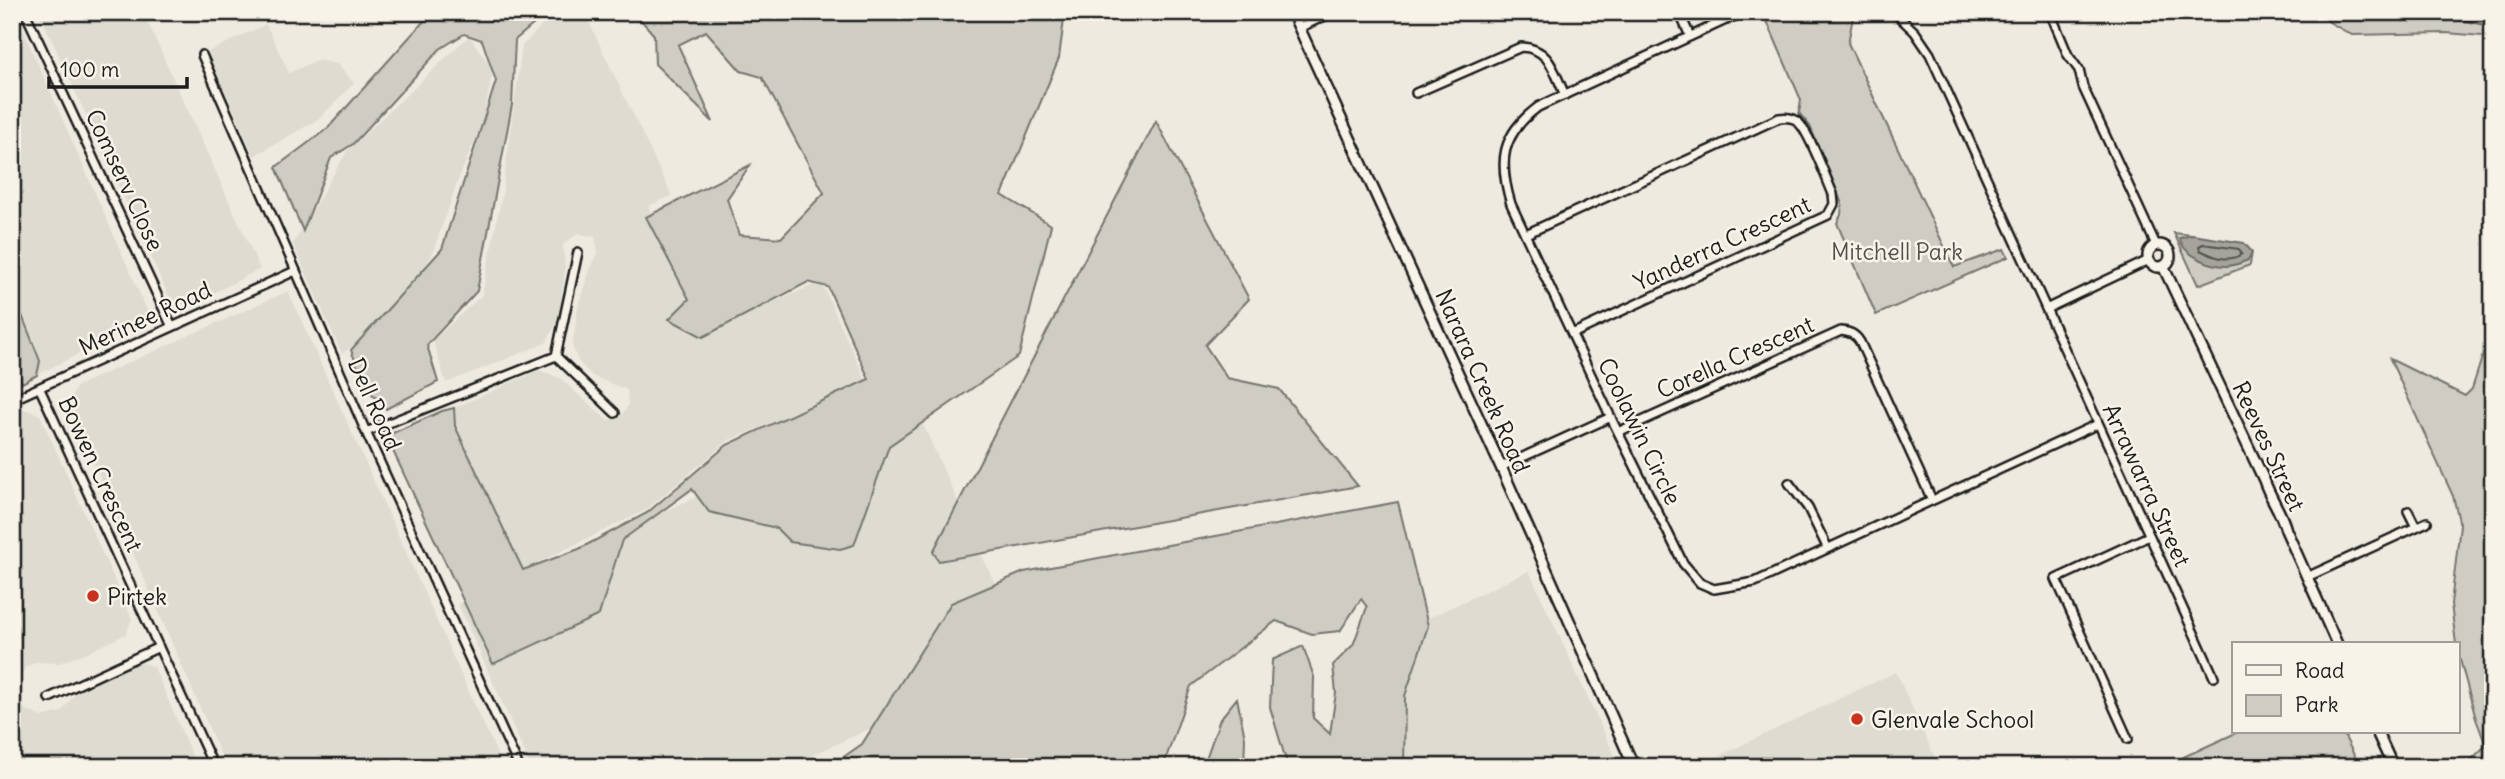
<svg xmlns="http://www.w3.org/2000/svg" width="2505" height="779" viewBox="0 0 2505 779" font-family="Delius,sans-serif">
<rect width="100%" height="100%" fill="#eeeae0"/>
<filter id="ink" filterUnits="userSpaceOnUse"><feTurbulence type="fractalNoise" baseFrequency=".0143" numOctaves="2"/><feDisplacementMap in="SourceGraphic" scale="14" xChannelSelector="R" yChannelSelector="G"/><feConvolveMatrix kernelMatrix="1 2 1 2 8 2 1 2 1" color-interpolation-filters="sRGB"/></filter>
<g filter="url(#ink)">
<path fill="#dedbd1" d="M12,12h3l135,305 -113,58 3,-14 -28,-71z
M39,12h91l2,7 11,-7 117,257 -71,37 -18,-5z
M555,12h29l88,184 -24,10 57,125 116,-49 47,103 -139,55 -83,70 -123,60 -68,-144 -1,-18 85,-38 21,8 47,42 13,-2 8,-12 -1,-16 -35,-14 -13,-14 -7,-15 7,-45 13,-38 6,-12 -3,-15 -17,-4 -15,12 2,24 -6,49 -13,25 -100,40 -13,-43 49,-45 20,-100 20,-149z
M266,24l23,49 28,-13 20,4 17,19 -35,36 -65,37 -46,-104z
M469,36l24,34 -10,50 -26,63 -25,72 -36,58 -54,41 -49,-110 54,-93z
M288,291l26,58 189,418h-277l-158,-363 9,-18z
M912,400l116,257 -242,110h-255l-73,-163z
M22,408l18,7 92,204 -6,15 -35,17 -32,12 -22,-1 -11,5 -9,13 7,29 17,8 21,-5 16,-23 61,-28 15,6 43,100h-185v-354z
M1529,571l91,196h-255l-27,-107z
M1896,672l43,95h-243z"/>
<path fill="#cfccc3" stroke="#767470" stroke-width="2" d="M432,12h116l-33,28 -3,65 -35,186 -50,54 11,37 -52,27 -21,-23 -14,-36 91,-101 54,-168 -14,-41 -18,-6 -24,15 -87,95 -22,14 -28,73 -27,-64 52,-39z
M634,12h431l-6,46 -57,137 49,30 -32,131 -130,90 -35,99 -14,4 -50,-7 -14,-14 -67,-16 -17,-23 -70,51 -23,75 -106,49 -107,-228 56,-25 12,-3 1,18 68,144 56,-21 68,-36 80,-68 142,-66 -41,-92 -20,-5 -105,55 -34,-18 20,-20 -43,-82 104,-52 -23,34 12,36 42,3 43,-45 -62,-116 -21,-6 -35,-40 -28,14 35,77 -58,-58 -1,-29z
M1763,12h91l-6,31 106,224 50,-18 4,8 -132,58 -39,-92 4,-8 1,-11 -32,-78 -11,-13 2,-13z
M2320,12h173v25l-46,-4 -95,2 -23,-13z
M1156,121l93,178 -44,46 22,33 52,11 79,97 -419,75 -6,-9z
M2174,233l18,2 -12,3 68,22 4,-8 -2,13 -52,20z
M12,290l28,71 -3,14 -15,8 -10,-23z
M2493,323v444h-29l22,-22 -10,-26 -18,-67v-8h-2l-5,-40 9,-79 -7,-29 -63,-137 75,37 7,-7z
M1398,502l30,124 -23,70 -1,71h-116l-18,-60 2,-47 31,-14 11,31 -1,41 17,16 6,-41 -3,-28 20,-20 14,-38 -6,-8 -21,32 -28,3 -36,-13 -85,65 -28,81h-323l-2,-6 24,-17 89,-141 73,-31z
M1237,698l8,40 -1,29h-41l17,-48z
M2238,732h112l-5,5 15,30 -194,-2z"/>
<path fill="#a6a39d" stroke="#6f6d69" stroke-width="2" d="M2192,235l52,8 8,9 -4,8c-7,3 -14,6 -22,6 -15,0 -44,-11 -46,-28z"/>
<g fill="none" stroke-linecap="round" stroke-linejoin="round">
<path stroke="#535250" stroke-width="2" d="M2203,244l36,5 3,5c-14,9 -28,3 -42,-4l-1,-4z"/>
<path stroke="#6f6d69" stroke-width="2.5" d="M2428,12l57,13 8,-4"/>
<defs>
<path id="minor" d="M25,12l147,315
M1679,12l11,24
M1743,12l-205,95c-37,28 -40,54 -27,97l102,218 70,141 17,20 14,6 41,-7 343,-158
M1894,12l21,20 15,22 284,623
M2050,12l18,43 11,15 4,17 73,158
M1299,28l34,-16
M202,55l164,377 153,335
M1416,93l105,-46c29,1 33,25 44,48
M1526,234l253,-116c7,-1 15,-1 20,5 11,11 27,55 34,71l1,10 -6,11 -256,119
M2046,309l103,-49
M556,356l59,57
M40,389l174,378
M12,400l283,-129
M366,432l190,-76 22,-104
M1618,432l223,-101c9,1 14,3 19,11l72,158
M1501,467l110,-50
M1789,483l19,25 19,39
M2408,511l8,16
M2307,577l120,-55
M49,698l110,-51
M2128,739l-72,-160 93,-43"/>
<path id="tertiary" d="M1292,12l209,455 133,300
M2148 256a11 11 0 1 1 22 0a11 11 0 1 1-22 0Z
M2163,266l101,214c6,18 17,31 22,50l51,114
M2377,732l16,35"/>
</defs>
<use href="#minor" stroke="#1c1c1c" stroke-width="12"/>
<use href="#tertiary" stroke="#1c1c1c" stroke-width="14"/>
<use href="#minor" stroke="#f7f3e8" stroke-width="7"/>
<use href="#tertiary" stroke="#f7f3e8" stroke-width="9"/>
</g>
</g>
<g fill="#c8321e" stroke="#f7f3e8" stroke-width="2.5">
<circle cx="93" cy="596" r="7"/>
<circle cx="1857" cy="719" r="7"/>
</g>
<g text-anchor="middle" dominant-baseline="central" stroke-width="5" stroke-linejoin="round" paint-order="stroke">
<g font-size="23" fill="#1c1c1c" stroke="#f7f3e8">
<text transform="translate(125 180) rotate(65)">Comserv Close</text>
<text transform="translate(1722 243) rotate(-25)">Yanderra Crescent</text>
<text transform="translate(145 318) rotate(-25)">Merinee Road</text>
<text transform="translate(1735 357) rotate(-24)">Corella Crescent</text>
<text transform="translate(1483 381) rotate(66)">Narara Creek Road</text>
<text transform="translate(375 404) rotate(66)">Dell Road</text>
<text transform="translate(1640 431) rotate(64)">Coolawin Circle</text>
<text transform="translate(2269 446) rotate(65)">Reeves Street</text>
<text transform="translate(101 474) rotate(65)">Bowen Crescent</text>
<text transform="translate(2147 485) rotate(65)">Arrawarra Street</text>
</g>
<g font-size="23" fill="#52514e" stroke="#f7f3e8">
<text x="1897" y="251">Mitchell Park</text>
</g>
<g font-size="23" fill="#1c1c1c" stroke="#f7f3e8" text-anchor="start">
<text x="107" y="596">Pirtek</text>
<text x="1871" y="719">Glenvale School</text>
</g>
</g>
<rect width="2505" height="779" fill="none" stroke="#f7f3e8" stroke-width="42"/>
<rect x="21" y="21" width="2463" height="737" fill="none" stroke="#1c1c1c" stroke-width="2.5" filter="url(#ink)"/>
<rect x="2232" y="642" width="228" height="91" fill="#f7f3e8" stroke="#9f9d96" stroke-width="2"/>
<rect x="2246" y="665" width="35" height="10" fill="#f7f3e8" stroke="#9f9d96" stroke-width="2"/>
<text x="2295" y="678" font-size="21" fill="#1c1c1c">Road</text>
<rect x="2246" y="695" width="35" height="21" fill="#cfccc3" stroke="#9f9d96" stroke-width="2"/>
<text x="2295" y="712" font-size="21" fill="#1c1c1c">Park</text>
<path d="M49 77v10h138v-10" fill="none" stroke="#1c1c1c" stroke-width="3.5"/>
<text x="60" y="77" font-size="21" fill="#1c1c1c" stroke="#f7f3e8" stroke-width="5" paint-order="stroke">100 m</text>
</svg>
